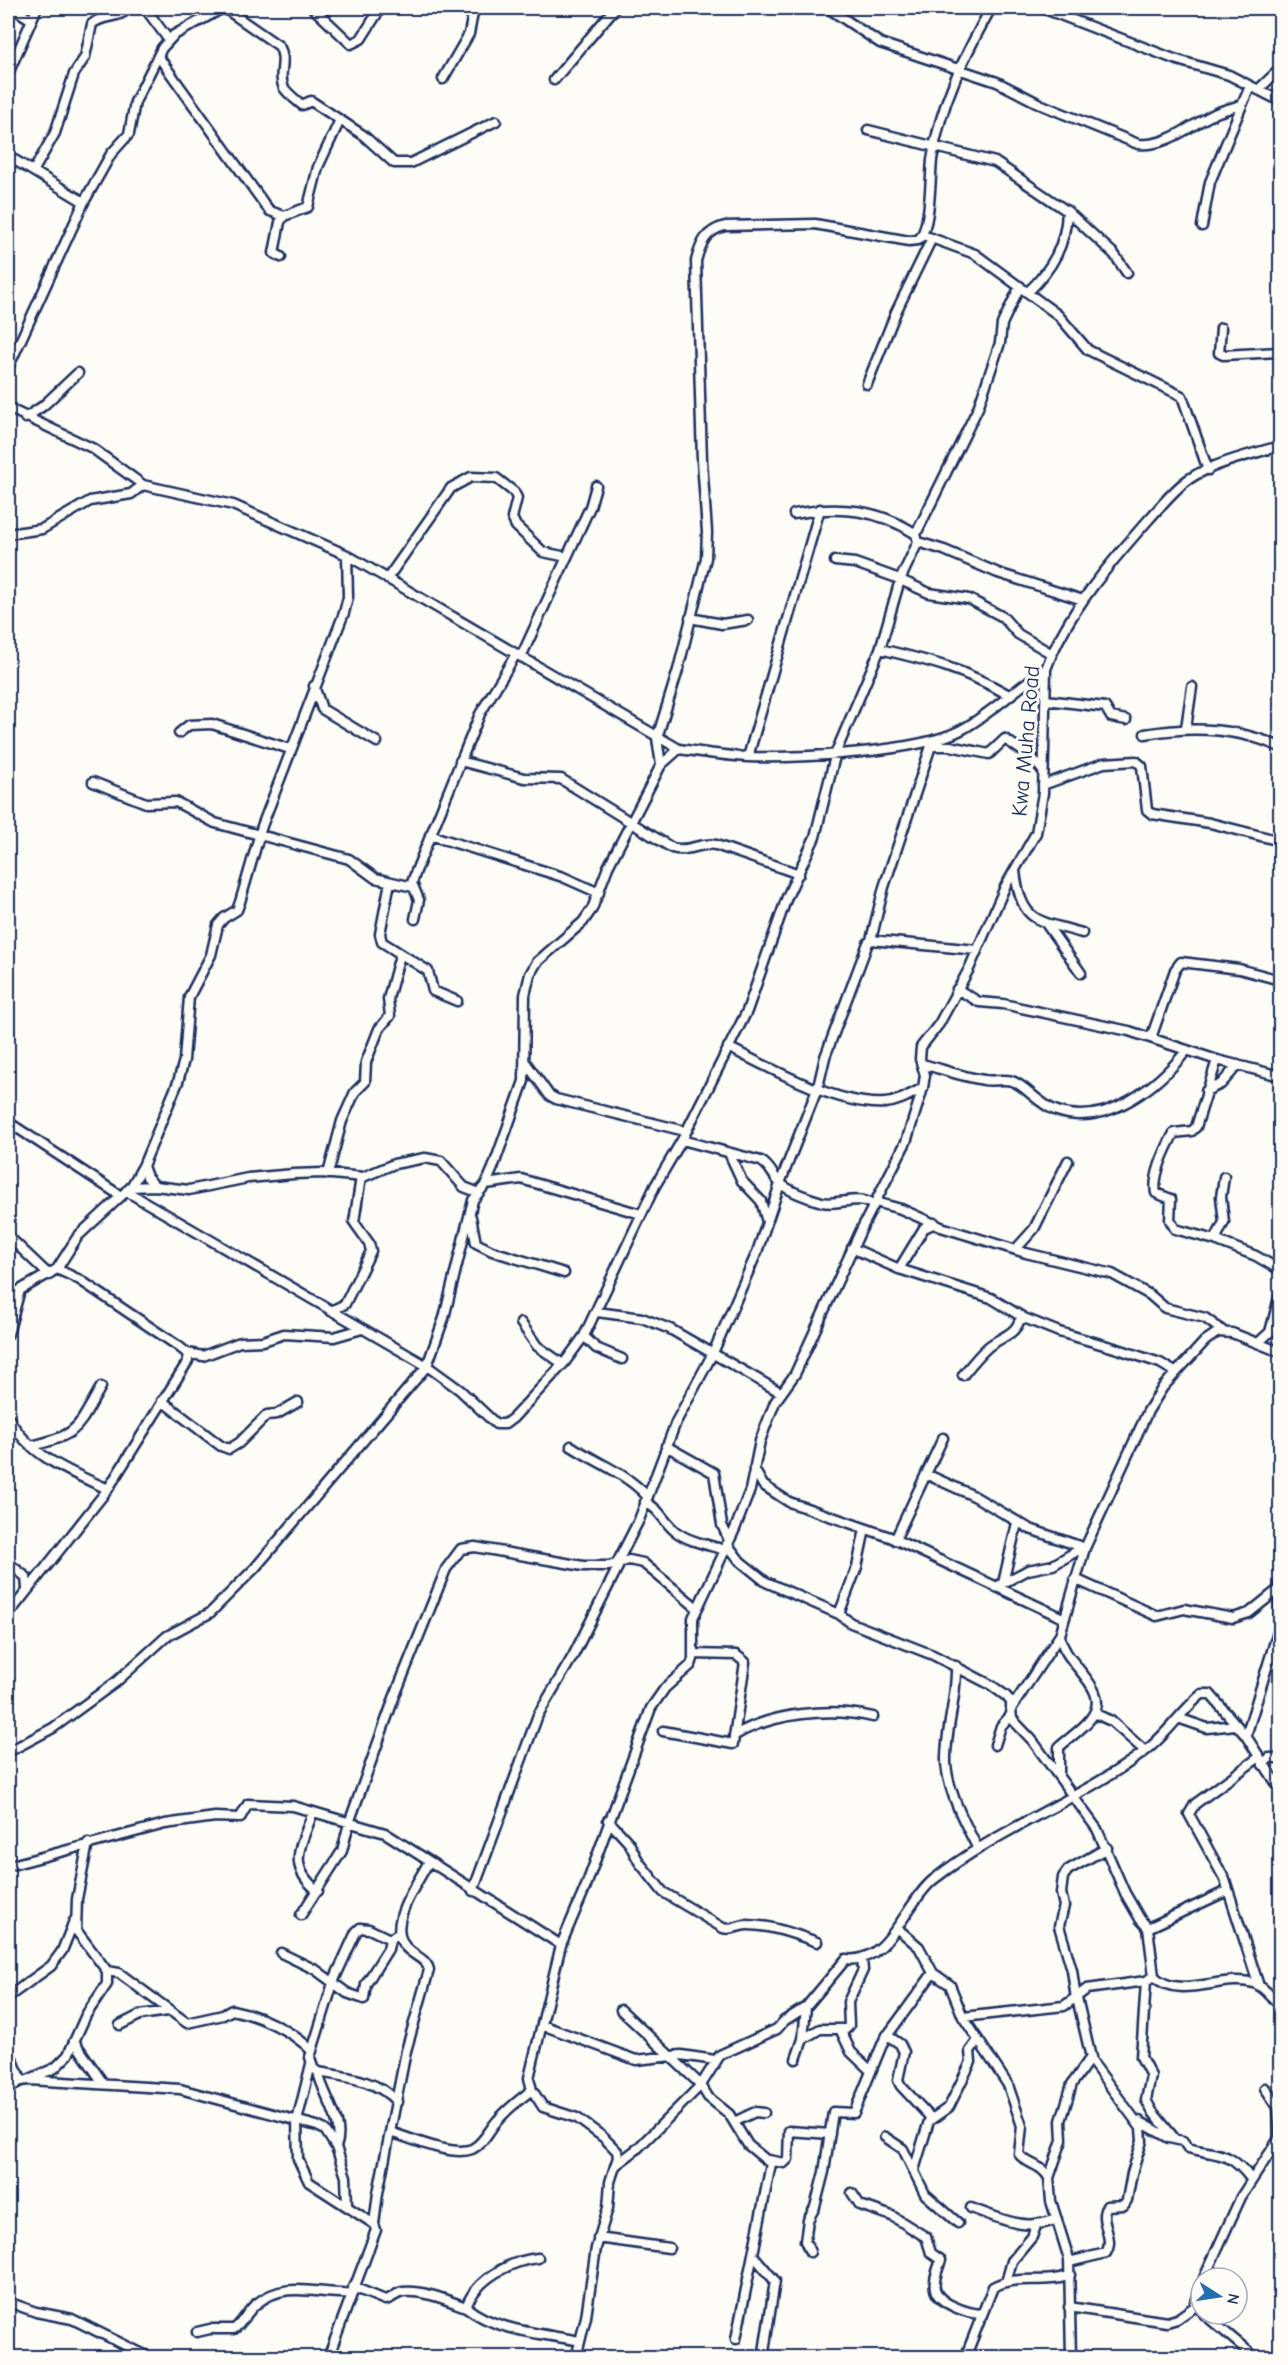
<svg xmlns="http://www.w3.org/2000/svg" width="1288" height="2365" viewBox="0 0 1288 2365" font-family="'Comic Neue',sans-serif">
<rect width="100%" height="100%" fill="#fdfcf7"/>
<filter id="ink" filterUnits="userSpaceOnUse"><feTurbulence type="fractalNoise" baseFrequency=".0167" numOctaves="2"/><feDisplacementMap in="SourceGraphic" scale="12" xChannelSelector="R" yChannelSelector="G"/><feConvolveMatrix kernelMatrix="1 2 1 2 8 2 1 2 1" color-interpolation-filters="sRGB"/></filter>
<g filter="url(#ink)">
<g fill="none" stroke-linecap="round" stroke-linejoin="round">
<defs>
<path id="street" d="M13,8l17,11
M145,8l23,31
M224,8l55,38c9,15 -2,28 5,42 4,6 12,12 18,17l9,-4 52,34 31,28h17l85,-42
M313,8l38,36 10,-5 19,-30
M828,8l52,35 117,39 45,23 96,39c28,3 51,-18 76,-30 8,-4 18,-6 27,-9
M1042,8l132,51 55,16 51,26
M158,56l107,149 5,6 14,5
M8,74l29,-66
M443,79l26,-45 5,-26
M554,80l61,-72
M1258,90l22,-21
M868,130l127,32 72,49 47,43 13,19
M8,156l76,46
M34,170l21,-37 19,-59 11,-17 7,-33c11,-10 27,-5 37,-16
M1202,226l8,-44 40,-96
M923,235l52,19 83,61 30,35 94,46 26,74
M281,257l-7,-4 6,-31 4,-6 24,-9 10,-40 22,-47
M1028,292c24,-23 38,-47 39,-81
M1221,328l-2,25 4,2 57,-3
M8,368l76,-166 27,-48 18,-20 6,-32 27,-54 12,-13 49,-27
M867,384l29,-72 36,-74
M8,408l84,40 51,37 90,20 114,50 332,194c23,3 46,7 69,8 49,1 170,-4 213,-27 30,-16 56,-43 85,-61
M25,418l18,-12 35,-33
M8,534l34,-5 48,-28 41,-7 12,-9
M916,534l62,-126 22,-65 2,-19 18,-38
M918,542l26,8 54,23 85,27
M835,561l20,2 39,14 35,16 40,6 34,18 15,17 34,20
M387,579l64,-91 20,-11 25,1 18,14 3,6 -5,20 4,8 27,26 24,5
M690,618l32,6 26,-4
M880,649c51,12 83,20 129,46
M521,657l69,-150 6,-21
M314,686l8,23 55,33
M1046,700l59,7 6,10 15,3
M1186,728l6,-41
M179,733l10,-8 23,-1 78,25
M1145,734c46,-8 92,-7 135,13
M931,746h19l39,8 16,-15 26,18 12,14
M748,757l72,-248
M460,761l64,17 37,1 111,69c16,5 28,-6 44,-3l83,29
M661,765l-4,-27 21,-68 28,-112 1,-26 -5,-71 -6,-200c5,-19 10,-30 29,-35l90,-2 94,17 9,-1c13,-11 12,-61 14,-80 8,-56 32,-103 59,-152
M93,782l53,21 30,-1 39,21 134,36 26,19 38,9
M1043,785l61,-22 32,-2 6,5 5,44 5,4 58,9 70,18
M430,835l133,42 36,16
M1015,871c6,53 23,49 67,62
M390,882l-10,52 2,8 46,29 5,20 24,10
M415,919l4,-19 -7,-17 4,-12 64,-157 36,-60
M1047,925l34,48
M871,940l13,-53 49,-147
M957,989l22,13 24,2 126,27 88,29 63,16
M1151,1038l24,-68 6,-8 58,7 41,11
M728,1047c41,21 110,59 157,56 14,-1 26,-9 38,-15
M1217,1060l-21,67 -4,4 -18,2c-8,15 -22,43 -18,60l15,6 -1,21 5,9 40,11 41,16 24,14
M526,1063l23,32 7,4 129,32
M922,1064c20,5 41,13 62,16 9,2 19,-2 28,1 13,4 27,24 45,30 50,17 101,-25 130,-61
M1206,1091l15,-7 17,-19
M8,1122l113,74
M682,1140l79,21c10,6 11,14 18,21 8,9 32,17 43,20 17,4 35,-8 51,3
M729,1153l13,28 19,20 6,21
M143,1166l4,11 8,9 34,4 59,-12 46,-4 28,-1 41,4 31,-13 31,-6 16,3 23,26 13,5
M328,1174l14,-53 13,-29 10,-10 1,-20 13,-33 11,-13 -2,-17 12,-44
M486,1184l35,-5 120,35
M131,1187l24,-1
M126,1191l301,175 33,24 36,34h9l8,-6 52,-56 19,-26 71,-150 27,-46 65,-129 40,-114 28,-60 21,-85 44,-103 20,-69 18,-38 -2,-8c-38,-25 -78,-29 -122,-20
M875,1202l26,7 40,18 85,26 86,21 38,21 15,13 40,10 19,14
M471,1217l5,26 16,8 72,22
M8,1236l41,39
M1215,1240l9,-18 -3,-25 3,-20
M852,1248l47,21 92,29 33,20 35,14 59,17 42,14 15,9
M1016,1249l18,-20 34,-68
M899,1269l25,-41 11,-5
M331,1311l14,-7 26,-53 -2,-8 -15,-21 7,-45
M597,1312l45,6 28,11 110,63
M521,1323l16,23 26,18
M8,1334l12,-44 37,-21 21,-33 53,-49 12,-21 35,-84 6,-22 5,-63 22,-42 7,-30 6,-7 13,-8 3,-8 22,-76 82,-213 4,-16 -1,-42
M584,1336l12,12 26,11
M1258,1343l12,-11 10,-38
M187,1353l16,3 37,-14 23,-1 21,-7 50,3 28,-8
M963,1375c8,-10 16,-20 25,-28 15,-12 28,-11 33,-31
M162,1401l59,45 8,3 10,-6 28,-28 10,-1 21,-12
M8,1417c21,39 62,55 100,72
M31,1446c49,-11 46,-18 70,-59
M571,1446c26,17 55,27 76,50
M666,1446l48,27 8,52 7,15
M754,1469l9,16 26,17 101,35 173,81
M928,1475l46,21 56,33 55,19
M645,1502c15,7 18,19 30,29 14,11 34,14 50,19
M895,1540l48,-102
M727,1544l13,17 26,21 73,32 12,9 82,32 58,30 15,11 5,6v7
M8,1563l18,14 1,12
M617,1563l22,-43 37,-98 37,-69 44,-101 25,-74 36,-91 7,-30 43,-114 3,-3 106,10
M1075,1579l82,37 27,-7 49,9 16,-5 31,-25
M1003,1583l14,-60
M996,1587l32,-17 25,-5 29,-17
M839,1614l18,-47 8,-38
M8,1615l100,-126 80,-128 -1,-8 -9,-7 -98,-66 -23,-11
M956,1666c1,33 -11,65 -10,97 2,29 19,61 32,86
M1094,1713l17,8 34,30
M1178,1718l29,10 29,-3
M663,1731l70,13 12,-82 -9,-7 -43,-1
M735,1735c38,-22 95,-28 138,-18
M1246,1736l33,-108 1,-47
M995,1745l6,-19 10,-11
M8,1752l45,-24 63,-46 51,-46 43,-23 45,-45 172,-202 17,-48 29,-118 13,-16 7,-16 31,-87 1,-86 5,-21 7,-12 46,-40 9,-13 16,-42 53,-102 18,-16
M1258,1758l-63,46 -6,10 36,66 34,106
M1263,1765l6,-7h11
M1059,1775v-28c10,-9 24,-18 32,-29 23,-30 -28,-52 -31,-83
M313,1812c-11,33 -28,53 5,79
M608,1820l21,23 10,19 24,30 60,36c9,3 15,-3 24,-3 23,0 48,9 70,17
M88,1843l-11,56 -1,31 31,41 12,2 68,50 36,-8 9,-5c27,5 61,21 80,41
M8,1866l157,-42 50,-7 25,1 8,-14 45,2 92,27 176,112
M473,1891l65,-176 35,-59 48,-95
M301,1915l41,-64 7,-28 45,-125 52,-129 15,-20 14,-2 108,19h26l20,-6 14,3 54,45
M897,1928l22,19 14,26 17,12 13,32 45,68 14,41 -3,28c8,11 23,10 30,24
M1148,1928l79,-37
M281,1953l35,17 31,23 17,6 2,-15 22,-35 2,-10
M1154,1976l-6,-48 -8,-9 -15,-26 -28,-64 -65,-89 -20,-21 -1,-10 49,-74 25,-87 63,-137 15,-24 42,-46 13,-9 14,1 48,19
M1154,1976c25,26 71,-4 102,8 8,3 17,15 24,21
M1146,1981l-5,76 10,19 -5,24 6,11 23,28
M8,1997l43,-31 11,-15 12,-30
M1076,1999l-4,-29 -13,-44 5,-20 -3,-13 2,-16 5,-7 39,-22
M621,2010l80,75 7,12 21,17 19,31 23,19 -35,175
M963,2017l101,-11 23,-17 59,-8 8,-5
M120,2025l20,-10 28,-4
M542,2025l94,35 45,-5 34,5
M840,2029l11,23 20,19
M887,2035l13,9 4,8 -6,28 3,6 30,32
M803,2039l17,-10h26l3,-3 -1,-24 15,-32 -1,-11
M74,2041l29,42
M8,2049l14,32
M796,2059l7,-20 3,-32
M311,2064l-14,57 1,38 11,23 65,42
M318,2072c5,24 28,51 18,75l10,30 1,28
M30,2079l25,-11 13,-13 18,-40 21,-31v-13
M1265,2088l13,19 2,31
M8,2090l12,-9 9,-1 151,9 137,37 8,4 11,17
M397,2102c-21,-23 -50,-25 -79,-30l-5,-4 -3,-11 24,-77 22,-48 4,-4 9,1 21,10 8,-5
M1139,2121l30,17 14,3 5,7c31,8 41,2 63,31
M734,2122l21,-10 9,1
M390,2132c20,6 62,25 82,17 11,-5 17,-19 25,-28 10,-12 22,-21 35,-31
M885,2137l18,12 22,45 33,29
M769,2160l15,3 4,-4 1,-28 41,3
M616,2165l21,-16 64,-64 19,-30 57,-26 7,-8 22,-14 40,-48c43,6 59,-56 87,-79 64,-51 145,-79 211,-128 22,-16 37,-41 58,-58h8l36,42 34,53
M914,2170l15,-49 20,-14 22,-45 -1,-11 8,-11
M852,2193l8,12 32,11 29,18 5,3 5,16 10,7c-3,9 -8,20 -6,29 3,15 33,24 45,25
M971,2208c30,11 54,24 86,11
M598,2238l71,10
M810,2252l-5,-11 3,-21 7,-13 9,-35 9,-60 21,1 30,-73 49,-67
M753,2255l22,26 -12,77
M1069,2262l37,-9c10,-16 -9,-32 1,-47l17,-1 3,-5 5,-27 10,-32 -1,-13 -49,-66 -15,-64
M1204,2278l37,-81 39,-60
M1006,2282l6,-21 20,-24 4,-11
M353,2287l32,13c7,-1 11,-7 18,-8 20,-2 44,8 63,15 10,-28 44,-46 72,-49
M8,2302l28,10 36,7 79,39
M466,2307c31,25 76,26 114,34
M1069,2307l98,15 10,-3 20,-14
M1199,2309l-4,-7 6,-18
M1204,2314l52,44
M197,2332l13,-3h24c9,-6 13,-18 22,-25 31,-25 61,-9 94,-11
M328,2358l48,-128 -2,-6 4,-31 28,-142 23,-81c-2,-10 -12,-13 -19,-19 -28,-21 6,-65 18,-88
M576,2358l10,-41 10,-69 12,-40 2,-26 8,-25 -1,-6 -14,-14 -26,-19 -34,-11 -11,-17 -3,-12 32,-133 25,-59 65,-178 14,-20 26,-23 2,-6v-41l42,-89 15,-39 10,-49 15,-39 20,-28 66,-144 45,-88 17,-54 2,-13 -5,-16 1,-12 18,-23 30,-55 36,-82 31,-54 7,-40 3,-124c21,-57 65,-107 104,-151 13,-14 24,-29 39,-39 22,-15 66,-26 91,-33
M965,2358l28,-71c22,-13 53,-2 77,-12
M1071,2358l-2,-99 -18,-58 -2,-23 13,-38 -1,-19 11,-37 19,-27"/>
</defs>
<use href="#street" stroke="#1b2f5e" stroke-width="13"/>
<use href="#street" stroke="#fdfcf7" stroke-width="8"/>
</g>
</g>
<g text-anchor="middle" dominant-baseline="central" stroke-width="6" stroke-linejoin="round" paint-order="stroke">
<g font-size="22" fill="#1b2f5e" stroke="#fdfcf7">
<text transform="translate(1026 741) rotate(-85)">Kwa Muha Road</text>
</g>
</g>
<rect width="1288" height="2365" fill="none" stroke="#fdfcf7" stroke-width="30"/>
<rect x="15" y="15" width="1258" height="2335" fill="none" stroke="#1b2f5e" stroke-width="2" filter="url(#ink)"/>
<g transform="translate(1219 2296) rotate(102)"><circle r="28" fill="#fdfcf7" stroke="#a3aaba" stroke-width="1.5"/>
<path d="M0-4.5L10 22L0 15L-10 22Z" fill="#1f6fb2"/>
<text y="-9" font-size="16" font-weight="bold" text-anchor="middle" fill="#1b2f5e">N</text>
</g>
</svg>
